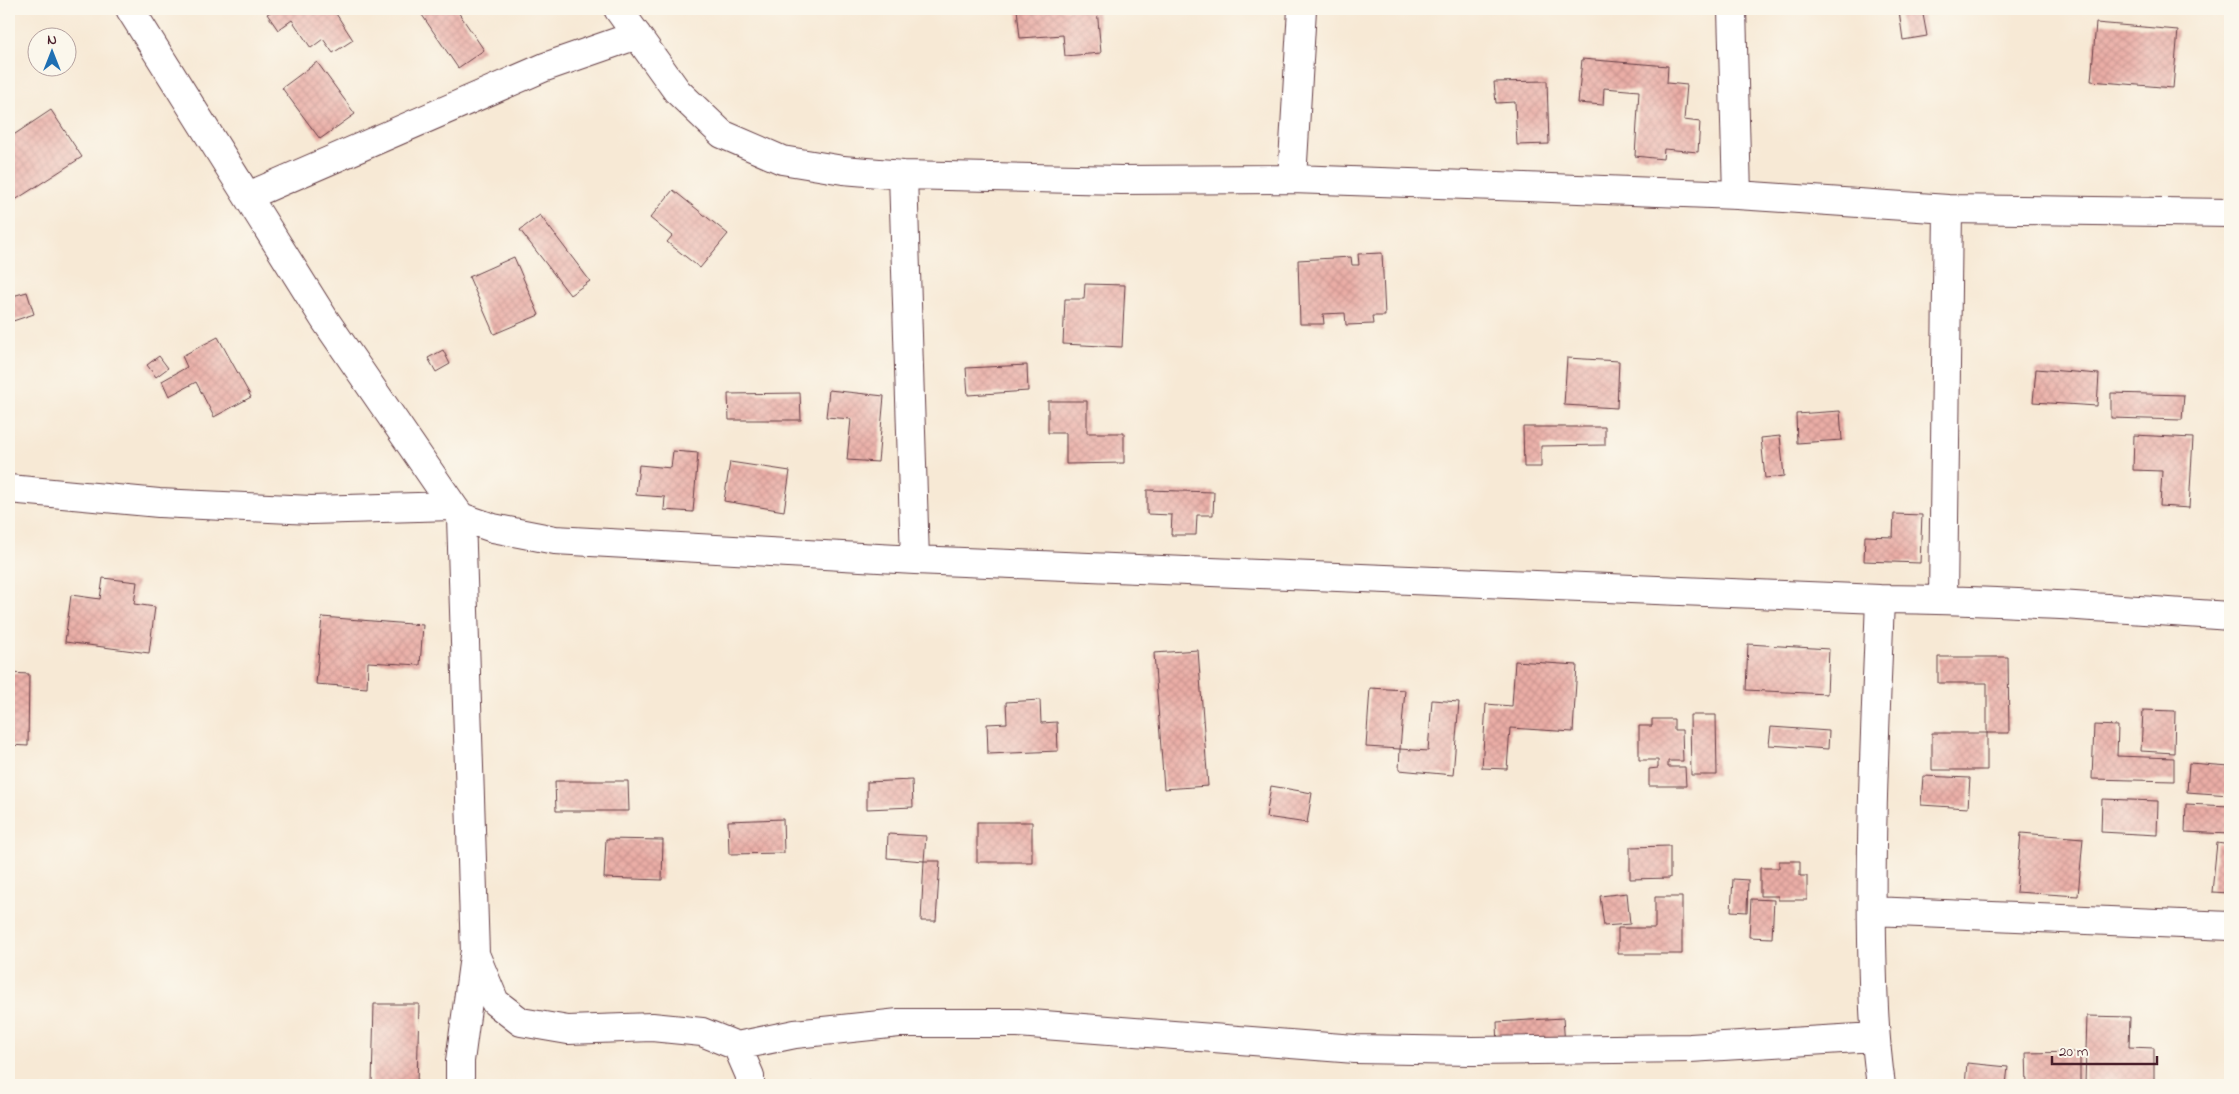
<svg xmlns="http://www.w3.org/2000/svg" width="2239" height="1094" viewBox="0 0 2239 1094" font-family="'Indie Flower',sans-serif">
<defs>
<pattern id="building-cross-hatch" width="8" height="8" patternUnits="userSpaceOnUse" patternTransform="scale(1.25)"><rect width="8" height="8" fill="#eaada6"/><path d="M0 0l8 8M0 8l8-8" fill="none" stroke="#ca948f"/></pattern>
</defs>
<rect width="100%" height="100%" fill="#fbf7ec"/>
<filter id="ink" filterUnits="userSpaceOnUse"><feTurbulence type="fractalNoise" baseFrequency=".02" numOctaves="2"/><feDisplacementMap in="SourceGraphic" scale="10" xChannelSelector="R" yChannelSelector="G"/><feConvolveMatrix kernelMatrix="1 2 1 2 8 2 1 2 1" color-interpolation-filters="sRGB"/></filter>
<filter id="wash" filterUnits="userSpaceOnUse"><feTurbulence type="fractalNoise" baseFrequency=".0096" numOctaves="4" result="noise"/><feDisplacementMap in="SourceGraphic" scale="20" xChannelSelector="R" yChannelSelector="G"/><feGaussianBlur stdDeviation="1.12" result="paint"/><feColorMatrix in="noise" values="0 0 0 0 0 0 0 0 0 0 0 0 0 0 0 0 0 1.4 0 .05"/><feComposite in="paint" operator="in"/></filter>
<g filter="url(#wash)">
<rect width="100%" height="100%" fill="#f7e9d5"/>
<g id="blocks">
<path fill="url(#building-cross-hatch)" d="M276,9h57l20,31 -20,13 -10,-14 -12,9 -19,-28 -14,10 -11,-16z
M425,9h31l28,41 -26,18 -38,-56z
M1017,9h80l4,44 -36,3 -2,-21 -43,3z
M1912,9h10l5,27 -24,4 -4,-29z
M2096,23l82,7 -5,58 -82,-7z
M1582,59l86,7 -1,17 20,2 -3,35 16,2 -2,30 -34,-3 -1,10 -28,-3 4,-65 -35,-3 -1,17 -25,-2z
M317,62l38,52 -35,25 -38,-51z
M1547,81l2,63 -32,1 -2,-43 -19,1 -2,-21z
M51,110l31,47 -73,47v-66z
M673,190l55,44 -28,34 -33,-26 5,-6 -22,-18z
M540,215l50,66 -20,14 -50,-65z
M1382,253l3,63h-13l1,8 -27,1 -1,-12 -22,1 1,10h-24l-2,-64 53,-3 1,8h7l-1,-11z
M514,257l25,58 -45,19 -25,-57z
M1085,284l40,1 -3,62 -59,-3 2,-45h19z
M27,292l7,22 -21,7 -4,-12v-12z
M218,337l33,60 -37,20 -18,-35 -27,14 -7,-15 25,-14 -5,-11z
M443,350l7,14 -14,8 -8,-14z
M159,356l9,12 -12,9 -9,-12z
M1567,358l52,3 -2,47 -53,-3z
M1027,365l1,26 -60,4 -2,-27z
M2036,369l63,5 -2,32 -64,-4z
M829,390l55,6 -6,66 -31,-2 4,-41 -25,-2z
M800,393l1,27h-72l-1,-26z
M2111,393l73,2 -2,25 -71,-2z
M1048,401h39v32h37v30l-58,1v-31h-18z
M1840,411l2,29 -45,3 -1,-29z
M1523,427h82v18l-64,1v21h-17z
M2134,435l59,3 -4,70 -29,-2 2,-35 -29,-1z
M1780,436l4,40 -19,2 -4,-40z
M673,451l25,2 -5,59 -29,-2 1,-13 -29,-2 3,-30 32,3z
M730,462l60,9 -6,40 -60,-10z
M1147,490l67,2 -1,23h-16l-1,20h-25l1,-20 -25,-1z
M1894,514l28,1 -2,48 -56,-2 1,-25 28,1z
M103,578l34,4 -3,22 21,3 -6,46 -84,-11 6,-47 29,4z
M322,617l101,8 -3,40 -52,-3 -1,26 -51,-4z
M1748,644l81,5 -2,45 -81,-4z
M1198,650l10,136 -44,3 -10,-136z
M1938,657h70l1,76h-22v37h-55v-37h55v-50h-49z
M1515,661l62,4 -4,67 -63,-4 -3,41 -25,-1 4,-64 26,2z
M9,673l20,1 -1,72 -19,-1z
M1370,688l35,2 -5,59 -34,-2z
M1040,700l1,23 16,-1 1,29 -70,3 -1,-30 20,-1 -1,-21z
M1432,700l27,2 -6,73 -54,-5 1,-21 28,2z
M2143,710l32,1 -1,42 -33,-2z
M1690,715h26l1,60h-26z
M1652,719h22v11h8l1,31h-15v6h17l1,19h-37v-17l9,-1v-8h-19v-34h13z
M2094,725l24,1 -1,30 57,2v23l-82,-2z
M1771,727l58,4 -1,18 -59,-4z
M2189,763l41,3v29l-43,-3z
M1923,776l47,2 -2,30 -47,-3z
M912,780l1,27 -46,2v-27z
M555,781h73l1,30h-73z
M1271,786l41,7 -5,30 -41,-6z
M2102,799l56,2 -1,34 -56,-3z
M2186,804l44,2v28l-45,-2z
M783,819l1,34 -55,1 -1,-33z
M977,822h55v40h-55z
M2021,833l62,5 -5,58 -62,-4z
M888,834l38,2 -2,25 -37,-3z
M606,839l57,1 -1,40 -58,-2z
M2217,843l13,2v48l-18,-1z
M1670,846v32l-40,1v-32z
M924,861h16l-4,60h-15z
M1779,861h21v15h7v24h-29v-4h-18v-28h19z
M1733,879l15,1 -1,32 -16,-1z
M1627,893l3,31 -26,2 -4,-30z
M1655,897h27v57h-64v-26h37z
M1751,899l23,1 -2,38 -23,-1z
M374,1004h45l-2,81h-45z
M2087,1016l43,1 -1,30 25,1v37l-69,-1z
M1563,1018l2,27 -67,4 -1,-27z
M2080,1052v33h-53l-1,-32z
M1967,1063l41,4 -2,18h-41z
M811,1082l49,2v1h-49z"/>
</g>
</g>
<g filter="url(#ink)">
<use href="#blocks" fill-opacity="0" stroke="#643d44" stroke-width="1"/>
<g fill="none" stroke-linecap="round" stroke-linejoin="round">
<defs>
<path id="street" d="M130,9l195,311 128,186 8,11 32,11 62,12 360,20 965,39c117,1 234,9 350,17
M618,9l59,82 45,43 60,26 61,10 60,5 218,5 171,-1 205,7 240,9 211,14 282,4
M1732,9l5,186
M903,175l12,385
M1292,179l10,-170
M248,196l297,-129 92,-32
M9,489l150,14 152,7 142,-4
M461,517l14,437 20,48 26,20 47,8 84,-3 50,5 35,14 13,30v9
M1880,599c-4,114 -10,228 -8,342 1,49 2,96 9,144
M1943,599l5,-390
M1872,911l358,15
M737,1046l58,-12 104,-11h119l337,26 117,2 218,-3 185,-11
M460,1085v-24l14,-105"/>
</defs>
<use href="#street" stroke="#643d44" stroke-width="30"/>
<use href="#street" stroke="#fff" stroke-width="28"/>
</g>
</g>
<rect width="2239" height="1094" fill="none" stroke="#fbf7ec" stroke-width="30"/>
<g transform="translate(52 52)"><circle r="24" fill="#fbf7ec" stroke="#b4a19f"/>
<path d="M0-4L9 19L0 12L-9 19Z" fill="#1f6fb2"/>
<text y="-8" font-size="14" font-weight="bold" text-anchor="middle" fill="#4a1f2b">N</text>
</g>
<path d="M2052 1056v8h105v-8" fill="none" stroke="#4a1f2b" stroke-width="2.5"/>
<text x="2059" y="1056" font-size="15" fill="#4a1f2b" stroke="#fbf7ec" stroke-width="4" paint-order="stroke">20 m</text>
</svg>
